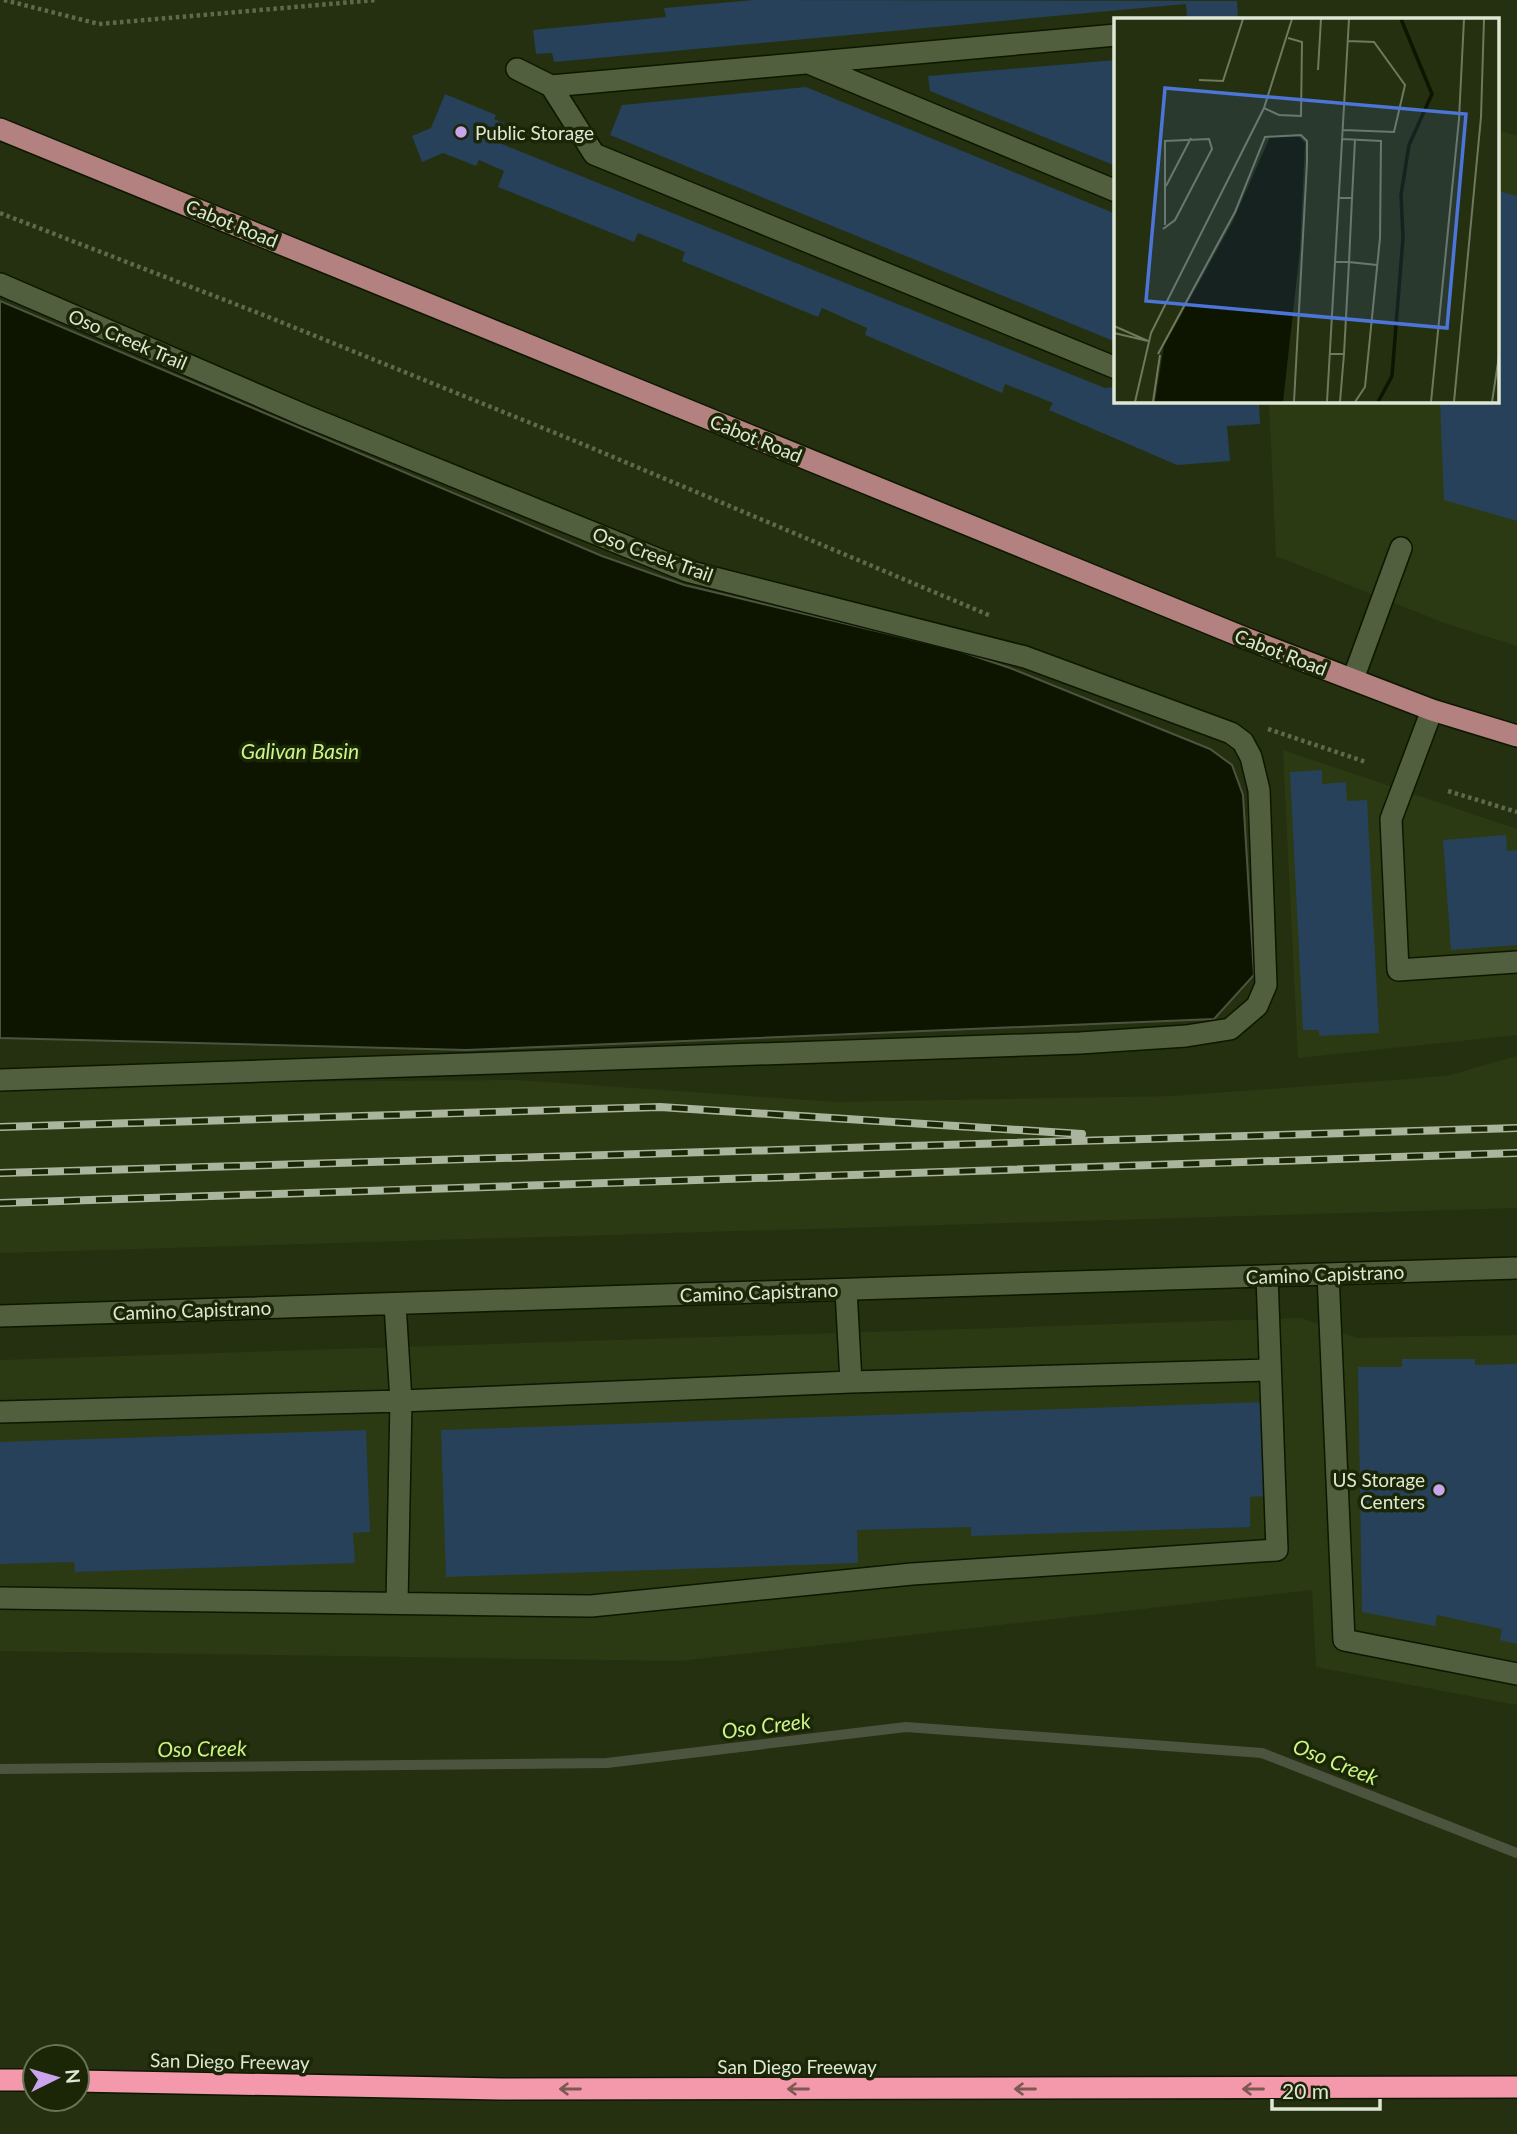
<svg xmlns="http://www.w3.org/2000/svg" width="1517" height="2134" viewBox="0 0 1517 2134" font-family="Lato,sans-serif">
<rect width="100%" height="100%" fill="#243010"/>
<path fill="#2c3a13" d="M1498,130l19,6v510l-70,-22 -171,-68 -7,-155h229z
M1283,750l234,79v206l-219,23z
M1517,1056v152l-1517,45v-169l517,-4 319,22 338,-6 272,-20z
M1301,1318l56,20 160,-3v370l-201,-38 -4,-77 -633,71 -679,-10v-291z"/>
<path fill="#0d1500" stroke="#4c5440" stroke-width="2" d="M0,301l602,255 82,29 272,65 54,18 200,81 22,16 11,30 11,180 -40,44 -748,31 -466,-12z"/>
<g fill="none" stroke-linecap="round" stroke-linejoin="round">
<path stroke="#4c5440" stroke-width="10" d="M0,1769l607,-6 299,-36 356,26 255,100"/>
</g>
<path fill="#264159" d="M754,0l483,1 1,18h-51l-1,-15 -632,58 -2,-9 -16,1 -3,-24 133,-13 -2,-9z
M1116,60v106l-186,-75 -2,-15z
M806,87l310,127v128l-506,-207 12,-30z
M445,94l51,21 -2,4 10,4 -7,19 608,246 11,-1v14h143l1,23 -33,2 3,35 -53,4 -128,-55 4,-7 -48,-19 -3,9 -137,-58 2,-7 -45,-20 -4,9 -136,-56 3,-9 -47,-19 -4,9 -136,-55 6,-16 -25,-11 -3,6 -33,-13 -21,9 -10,-26 19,-8z
M1498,191l19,5v325l-73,-21 -4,-99h58z
M1322,770v14l24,-2 1,19 20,-1 12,233 -60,3v-6h-16l-13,-258z
M1506,835l1,16 10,-1v95l-66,5 -8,-110z
M1402,1359h73v6l42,-1v280l-17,-4 2,-11 -65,-14 -2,11 -73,-14 -4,-245h44z
M1264,1402l2,94 -16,1v30l-279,9v-9l-114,3 1,33 -412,14 -5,-147z
M366,1430l4,102 -17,1 2,30 -280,9 -1,-10 -74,2v-122z"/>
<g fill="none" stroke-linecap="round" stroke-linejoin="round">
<defs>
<path id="minor" d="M811,64l305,127
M517,69l34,17 43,68 522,214
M551,86l565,-51
M0,284l306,132 381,155 338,86 206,76 12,9 8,15 8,33 7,195 -9,21 -27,23 -44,7 -106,7 -1080,37
M1353,679l48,-131
M1432,710l-41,109 7,151 119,-8
M1328,1274l16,366 173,34
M0,1316l1517,-48
M851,1382l417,-12
M0,1412l401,-11 -6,-97
M0,1598l591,8 321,-32 365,-24 -10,-274
M397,1603l4,-202 450,-19 -5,-92"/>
<path id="major" d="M0,129l1245,509 187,72 85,26"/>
<path id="highway" d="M0,2080h35
M77,2081l423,8 1017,-2"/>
</defs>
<use href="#minor" stroke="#0d1700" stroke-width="24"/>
<use href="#major" stroke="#0d1700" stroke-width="24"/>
<use href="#highway" stroke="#0d1700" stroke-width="24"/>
<path stroke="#5e694d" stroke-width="4.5" stroke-dasharray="3.5 3.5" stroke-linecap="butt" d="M4,0l95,24 277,-24
M0,213l266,103 309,125 416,175
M1268,729l98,33
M1448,791l69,21"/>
<use href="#minor" stroke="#525f3e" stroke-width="21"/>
<use href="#major" stroke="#b38280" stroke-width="21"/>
<use href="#highway" stroke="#f499ac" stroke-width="21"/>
<defs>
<path id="rail" d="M0,1127l660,-20 422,27
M0,1173l1517,-45
M0,1203l1517,-50"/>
</defs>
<use href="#rail" stroke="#abb59e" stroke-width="8"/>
<use href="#rail" stroke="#1b2606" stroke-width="5" stroke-dasharray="16" stroke-linecap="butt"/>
</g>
<defs><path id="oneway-shaft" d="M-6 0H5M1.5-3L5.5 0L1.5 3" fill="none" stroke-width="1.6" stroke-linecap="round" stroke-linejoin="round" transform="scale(1.75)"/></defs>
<g stroke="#7d5a51">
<use href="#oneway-shaft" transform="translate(570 2089) rotate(180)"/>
<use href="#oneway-shaft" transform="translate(798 2089) rotate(180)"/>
<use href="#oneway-shaft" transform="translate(1025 2089) rotate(180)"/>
<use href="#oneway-shaft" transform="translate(1253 2089) rotate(180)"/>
</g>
<g fill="#c9a5ee" stroke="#1b2606" stroke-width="2.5">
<circle cx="461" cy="132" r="7"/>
<circle cx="1439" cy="1490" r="7"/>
</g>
<g text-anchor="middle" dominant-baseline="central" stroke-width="7" stroke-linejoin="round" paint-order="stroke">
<g font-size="19" fill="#dee7d4" stroke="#1b2606" text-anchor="start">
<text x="475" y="132">Public Storage</text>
<text x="1425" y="1479" text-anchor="end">US Storage<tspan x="1425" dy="22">Centers</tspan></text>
</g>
<g font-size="19" fill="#dee7d4" stroke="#1b2606">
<text transform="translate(232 223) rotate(22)">Cabot Road</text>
<text transform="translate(128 339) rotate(23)">Oso Creek Trail</text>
<text transform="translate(756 438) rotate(22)">Cabot Road</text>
<text transform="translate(653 554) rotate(20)">Oso Creek Trail</text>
<text transform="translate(1281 652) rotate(21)">Cabot Road</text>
<text transform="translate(1325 1274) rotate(-2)">Camino Capistrano</text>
<text transform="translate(759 1292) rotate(-2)">Camino Capistrano</text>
<text transform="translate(192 1310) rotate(-2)">Camino Capistrano</text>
<text transform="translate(230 2061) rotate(1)">San Diego Freeway</text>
<text x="797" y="2066">San Diego Freeway</text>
</g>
<g font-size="21" font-style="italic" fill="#ccf687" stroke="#1b2606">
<text x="300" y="750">Galivan Basin</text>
<text transform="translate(766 1725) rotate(-7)">Oso Creek</text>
<text transform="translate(202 1748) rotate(-1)">Oso Creek</text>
<text transform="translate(1336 1761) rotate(22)">Oso Creek</text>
</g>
</g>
<g transform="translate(1114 18)">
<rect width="385" height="385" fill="#243010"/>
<path d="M156,119h29l6,6 -5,106 -17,153h-128l9,-56 68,-123z" fill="#0d1500"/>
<path fill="none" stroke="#0d1500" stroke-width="3.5" d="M264,384l14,-26 11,-138 -2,-43 8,-50 23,-51 -31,-75"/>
<path fill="none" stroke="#6e795e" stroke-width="2" d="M204,52l3,-51M85,62l24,1 20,-62M150,90l15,7 22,1 1,-74 -14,-4M229,112l51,2 11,-47 -31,-43 -26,-1M228,121l39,2 -1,97 -15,149 -10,15M52,168l25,-48M225,180h13l-3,64 28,3M238,180l3,-58M49,211l12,-9 37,-71 -3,-10 -44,2v84M0,308l34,15M0,315l34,8M44,336l77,-142 30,-75 36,-2 6,6v21l-13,240M216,336h14l5,-92h-14M21,384l16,-69 113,-225 28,-89M39,384l7,-47M213,384l22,-383M226,384l4,-48M317,384l28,-283 5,-100M340,384l27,-285 3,-98M378,384l7,-46"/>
<path fill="#4d74d7" fill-opacity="0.15" stroke="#4d74d7" stroke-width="3.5" d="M51,70l301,26 -19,214 -301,-27z"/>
<rect width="385" height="385" fill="none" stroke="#dee7d4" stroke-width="3.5"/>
</g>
<g transform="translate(56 2078) rotate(85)"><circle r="33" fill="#1b2606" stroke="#697358" stroke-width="2"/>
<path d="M0-5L12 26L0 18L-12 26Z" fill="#c9a5ee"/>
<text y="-10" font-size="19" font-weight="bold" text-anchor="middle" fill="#dee7d4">N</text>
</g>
<path d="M1272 2099v10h108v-10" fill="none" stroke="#dee7d4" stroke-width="3.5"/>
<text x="1282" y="2099" font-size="21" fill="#dee7d4" stroke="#1b2606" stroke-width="5" paint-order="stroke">20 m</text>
</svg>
